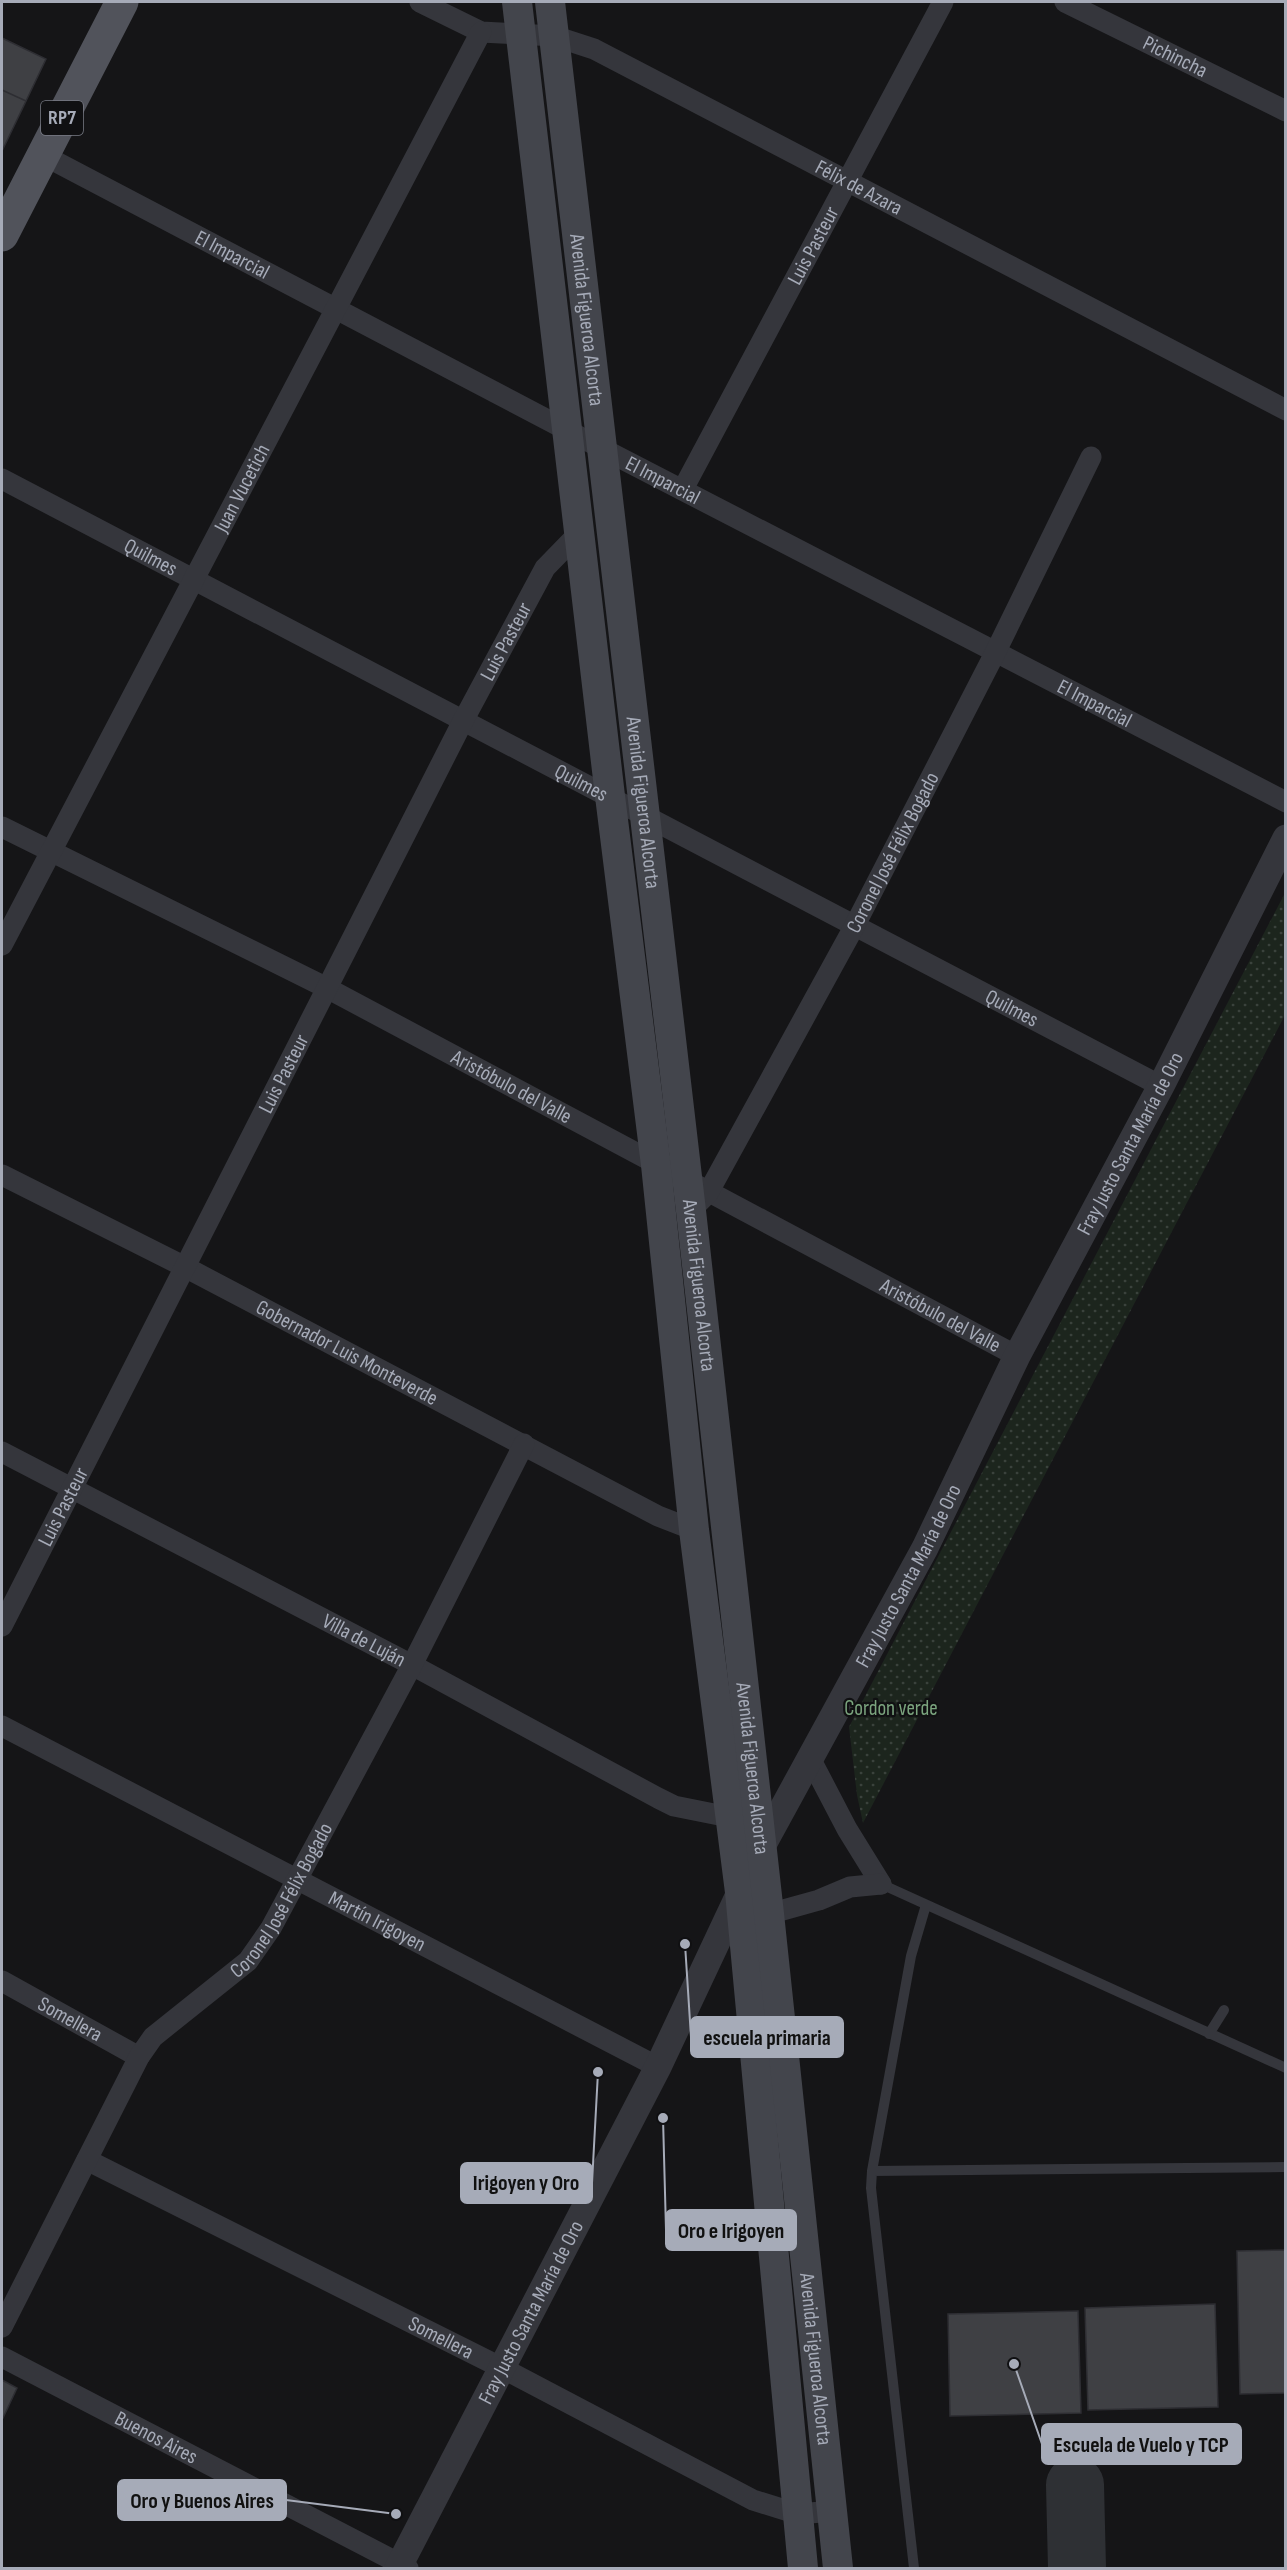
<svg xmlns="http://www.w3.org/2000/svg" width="1287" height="2570" viewBox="0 0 1287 2570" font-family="'Sofia Sans Condensed',sans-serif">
<defs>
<pattern id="green-dots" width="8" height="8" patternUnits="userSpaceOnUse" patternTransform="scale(1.5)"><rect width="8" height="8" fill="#1c251d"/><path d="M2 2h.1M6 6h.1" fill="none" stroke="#3a423c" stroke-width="1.8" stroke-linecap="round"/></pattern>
</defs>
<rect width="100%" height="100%" fill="#151517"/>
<path fill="url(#green-dots)" d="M1285,893v122l-422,808 -6,-28 -8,-68z"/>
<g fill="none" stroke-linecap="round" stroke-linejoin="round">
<path stroke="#2e3034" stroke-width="58" d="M1075,2485l2,83"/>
</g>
<path fill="#3f4044" stroke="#2e2e33" stroke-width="1.5" d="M2,38l44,21 -20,42 -24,-11z
M2,90l24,11 -24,50z
M1286,2250v143l-46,1 -3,-143z
M1215,2304l3,103 -130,3 -3,-102z
M1078,2311l3,102 -131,3 -2,-102z
M2,2380l15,8 -14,30 -1,-1z"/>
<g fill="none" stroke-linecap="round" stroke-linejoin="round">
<path stroke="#35363c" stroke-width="10" d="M881,1884l405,184
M1209,2034l15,-24
M872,2171l414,-4
M914,2568l-43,-380 1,-17 39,-215 15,-51"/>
<g stroke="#35363c" stroke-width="21">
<path id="s1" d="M420,2l61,30 73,4 40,13 692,361"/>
<path id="s2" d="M1065,2l221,109"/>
<path id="s3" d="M43,155l560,294 683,353"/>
<path id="s4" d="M2,479l1159,607"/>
<path id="s5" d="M683,489l260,-487"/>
<path id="s6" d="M2,827l325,161 690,368"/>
<path id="s7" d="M2,945l479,-913"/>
<path id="s8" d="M2,1175l183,92 473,249 36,14"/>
<path id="s9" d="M699,1202l9,-9 146,-266 141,-274 96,-196"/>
<path id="s10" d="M2,1452l410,213 246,133 16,8 55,11"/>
<path id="s11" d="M2,1626l461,-905 82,-153 35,-36"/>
<path id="s12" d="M2,1726l656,341"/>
<path d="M811,1760l36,69 34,55"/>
<path d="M758,1917l61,-17 31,-13 31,-3"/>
<path id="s13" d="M2,1981l137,76"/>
<path id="s14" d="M87,2160l415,208 251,132 45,14 35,-3"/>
<path id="s15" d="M2,2327l137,-270 14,-20 95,-76 23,-33 141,-263 112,-221"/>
<path id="s16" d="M2,2357l406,211"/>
</g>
<path stroke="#35363c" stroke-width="27" id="s17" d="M398,2568l260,-501 102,-217 165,-302 92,-192 144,-270 125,-248"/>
<g stroke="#43454c" stroke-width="30">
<path d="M517,2l93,794 46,369 38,365 46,362 63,676"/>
<path id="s18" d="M550,2l141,1209 78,703 69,654"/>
</g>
<path stroke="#51535b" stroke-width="33" d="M2,235l120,-233"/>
</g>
<g text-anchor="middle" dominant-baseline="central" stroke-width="4.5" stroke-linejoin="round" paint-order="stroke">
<rect fill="#101012" stroke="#797c86" stroke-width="1.5" x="41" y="101" width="42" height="34" rx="4.5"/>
<g font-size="20" font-weight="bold" fill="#a6abb8">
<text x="62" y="118">RP7</text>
</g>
<g font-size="21" fill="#a6abb8" stroke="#101012">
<text stroke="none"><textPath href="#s2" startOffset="123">Pichincha</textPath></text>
<text stroke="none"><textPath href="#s1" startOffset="482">Félix de Azara</textPath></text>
<text stroke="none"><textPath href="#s5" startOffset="276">Luis Pasteur</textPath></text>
<text stroke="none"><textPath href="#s3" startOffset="214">El Imparcial</textPath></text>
<text stroke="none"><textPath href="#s18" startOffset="320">Avenida Figueroa Alcorta</textPath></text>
<text stroke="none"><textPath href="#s3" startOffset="700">El Imparcial</textPath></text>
<text stroke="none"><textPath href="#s7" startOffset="516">Juan Vucetich</textPath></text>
<text stroke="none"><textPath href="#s4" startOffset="168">Quilmes</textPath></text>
<text stroke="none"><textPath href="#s11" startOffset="1106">Luis Pasteur</textPath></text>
<text stroke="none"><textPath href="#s3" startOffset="1186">El Imparcial</textPath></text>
<text stroke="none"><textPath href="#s4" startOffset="654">Quilmes</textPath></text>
<text stroke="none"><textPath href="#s18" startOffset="806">Avenida Figueroa Alcorta</textPath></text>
<text stroke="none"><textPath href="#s9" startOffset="400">Coronel José Félix Bogado</textPath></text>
<text stroke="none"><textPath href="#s4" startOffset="1140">Quilmes</textPath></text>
<text stroke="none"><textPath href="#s11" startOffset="620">Luis Pasteur</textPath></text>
<text stroke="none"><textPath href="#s6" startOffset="572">Aristóbulo del Valle</textPath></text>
<text stroke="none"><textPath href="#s17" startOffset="1602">Fray Justo Santa María de Oro</textPath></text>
<text stroke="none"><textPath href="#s18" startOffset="1292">Avenida Figueroa Alcorta</textPath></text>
<text stroke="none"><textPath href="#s6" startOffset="1058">Aristóbulo del Valle</textPath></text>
<text stroke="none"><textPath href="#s8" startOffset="388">Gobernador Luis Monteverde</textPath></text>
<text stroke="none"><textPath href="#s11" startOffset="134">Luis Pasteur</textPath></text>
<text stroke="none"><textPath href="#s17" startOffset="1116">Fray Justo Santa María de Oro</textPath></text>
<text stroke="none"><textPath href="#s10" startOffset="408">Villa de Luján</textPath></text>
<text stroke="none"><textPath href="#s18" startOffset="1778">Avenida Figueroa Alcorta</textPath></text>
<text stroke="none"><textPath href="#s15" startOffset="518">Coronel José Félix Bogado</textPath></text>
<text stroke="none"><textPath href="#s12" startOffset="423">Martín Irigoyen</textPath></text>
<text stroke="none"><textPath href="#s13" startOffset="78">Somellera</textPath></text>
<text stroke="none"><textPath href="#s17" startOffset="288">Fray Justo Santa María de Oro</textPath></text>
<text stroke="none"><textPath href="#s14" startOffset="396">Somellera</textPath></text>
<text stroke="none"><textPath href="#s18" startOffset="2372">Avenida Figueroa Alcorta</textPath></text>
<text stroke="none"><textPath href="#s16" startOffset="174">Buenos Aires</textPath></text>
</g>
<g font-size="21" fill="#7ba47e" stroke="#101012">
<text x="891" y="1708">Cordon verde</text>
</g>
</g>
<path fill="none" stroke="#a6abb8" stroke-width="2" d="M685 1944L691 2037M598 2072L592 2183M663 2118L666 2230M1014 2364L1042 2444M396 2514L286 2500"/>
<g fill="#a6abb8" stroke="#101012" stroke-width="2">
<circle cx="685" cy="1944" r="6"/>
<circle cx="598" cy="2072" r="6"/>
<circle cx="663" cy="2118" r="6"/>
<circle cx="1014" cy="2364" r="6"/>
<circle cx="396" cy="2514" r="6"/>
</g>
<g fill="#a6abb8" stroke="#a6abb8" stroke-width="2">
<rect x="691" y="2017" width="152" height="40" rx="6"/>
<rect x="461" y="2163" width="131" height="40" rx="6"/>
<rect x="666" y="2210" width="130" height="40" rx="6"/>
<rect x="1042" y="2424" width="199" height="40" rx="6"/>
<rect x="118" y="2480" width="168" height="40" rx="6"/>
</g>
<g font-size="22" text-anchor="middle" font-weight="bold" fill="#111">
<text x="767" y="2045">escuela primaria</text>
<text x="526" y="2190">Irigoyen y Oro</text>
<text x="731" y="2238">Oro e Irigoyen</text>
<text x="1141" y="2452">Escuela de Vuelo y TCP</text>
<text x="202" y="2508">Oro y Buenos Aires</text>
</g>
<rect width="1287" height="2570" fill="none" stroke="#a6abb8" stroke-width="6"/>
</svg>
